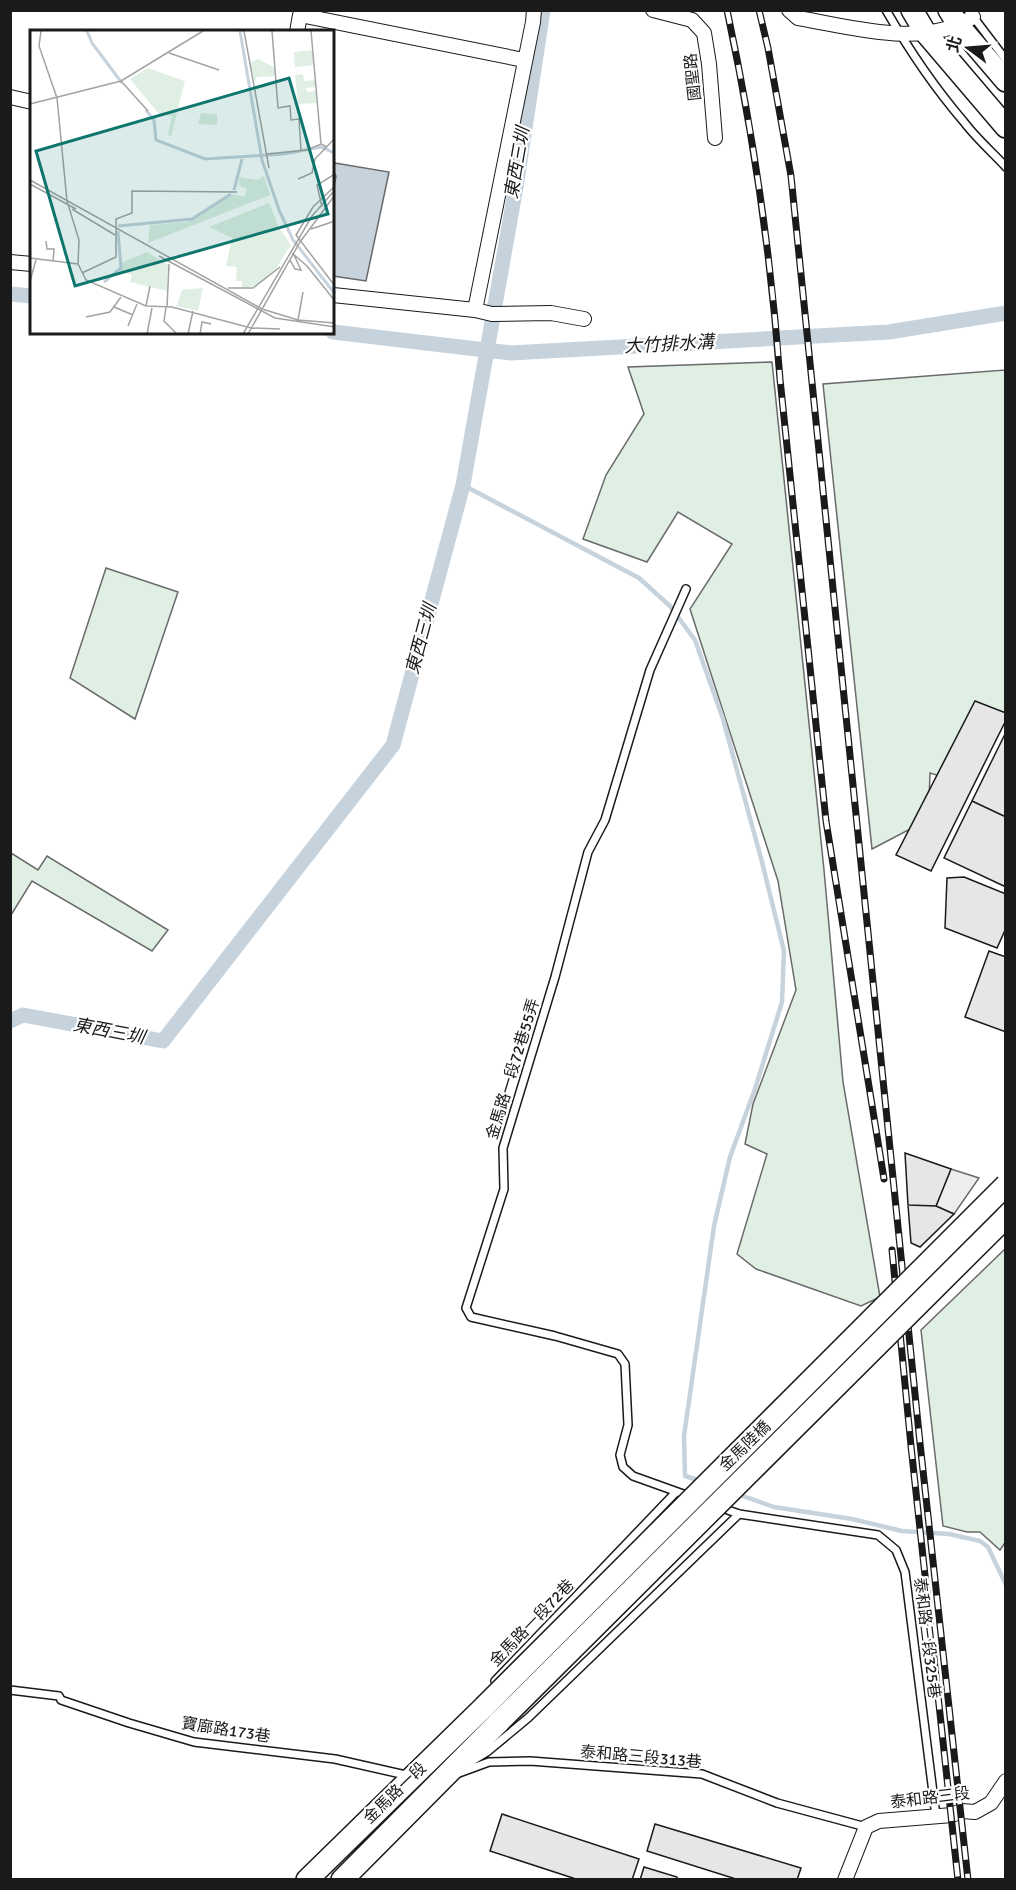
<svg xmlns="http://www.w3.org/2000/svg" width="1016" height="1890" viewBox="0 0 1016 1890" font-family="Signika,'Noto Sans TC',sans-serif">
<rect width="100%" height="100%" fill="#fff"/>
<path fill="#e0efe3" stroke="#6a6a6a" stroke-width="1.5" d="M772,362l52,508 19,212 37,215 -19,9 -105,-37 -19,-15 30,-100 -22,-10 8,-40 43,-114 -18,-109 -88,-272 42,-65 -54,-32 -31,50 -64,-23 23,-64 38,-61 -16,-47z
M1005,370v347l-65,59 -10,-3 -1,27 -11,25 -46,24 -49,-465z
M106,568l72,24 -43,127 -65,-41z
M11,853l27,17 9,-14 121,74 -16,21 -120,-70 -21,34z
M1005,1249l1,292 -6,9 -20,-18h-13l-24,-6 -22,-196z"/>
<path fill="#ededed" stroke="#6a6a6a" stroke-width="1.5" d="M951,1169l28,9 -25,36 -18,-8z"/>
<path fill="#c6d2dc" stroke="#6a6a6a" stroke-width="1.5" d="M335,163l54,9 -23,109 -33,-5v-84l3,-16 -3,-6z"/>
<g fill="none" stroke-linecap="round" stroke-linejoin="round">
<path stroke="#c6d2dc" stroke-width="4.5" d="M463,485l176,93 31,28 25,34 28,79 39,143 22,89 -2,51 -27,87 -25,68 -16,69 -30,210 1,40 16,5
M737,1494l37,13 78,12 50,12 47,3 31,7 8,6 18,38"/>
<path stroke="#c6d2dc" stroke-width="15" d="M10,294l22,2
M333,332l178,21 378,-21 117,-19
M10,1021l13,-6 140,26 230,-296 70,-260 53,-298 27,-177"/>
</g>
<path fill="#e6e6e6" stroke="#1a1a1a" stroke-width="1.5" d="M975,701l31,12v7l-75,151 -35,-16z
M1006,732v85l-34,-16z
M972,801l34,16v70l-62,-29z
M964,877l42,17v34l-9,20 -52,-20 2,-50z
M989,951l17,6v75l-41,-15z
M905,1153l46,16 -15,37 -28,-1z
M908,1205l28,1 18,8 -34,33 -9,-4z
M502,1814l137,45 -7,21h-53l-89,-29z
M655,1824l146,44 -4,12h-58l-92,-29z
M644,1867l33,10v3h-37z"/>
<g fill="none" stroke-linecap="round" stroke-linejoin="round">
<defs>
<path id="lane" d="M886,10c23,40 48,77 78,112 12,16 28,30 42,45
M968,10l38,50
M686,589l-36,81 -45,150 -17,32 -33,125 -52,171 1,41 -38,119 5,9 84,19 63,18 7,10 3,61 -8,30 3,12 10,9 106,38 139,21 18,15 9,22 31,244
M495,1681l181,-189
M10,1690l49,6 2,4 68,23 65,19 141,17 75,17
M472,1761l15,-9 41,-34 211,-204
M459,1773l30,-11 41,-1 172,13 75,29 89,24"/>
<path id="street" d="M653,10l39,10 12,13 5,31 6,74
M789,10l9,8c54,9 125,31 175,-1
M297,32l3,-17 224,45
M10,97l22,5
M10,262l22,2
M333,295l142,15 17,4 59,-1 33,6
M475,310l58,-288 1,-12
M845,1880l21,-53 13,-6 73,-6 9,-4 14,1 16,-9 15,-22"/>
<path id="primary" d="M912,10l13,22 81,95
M949,10l10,16 47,55
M307,1880l177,-173
M342,1880l157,-158"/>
</defs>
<use href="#lane" stroke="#1a1a1a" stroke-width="10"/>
<use href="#street" stroke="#1a1a1a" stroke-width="16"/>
<use href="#primary" stroke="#1a1a1a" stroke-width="24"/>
<use href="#lane" stroke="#fff" stroke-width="7"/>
<use href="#street" stroke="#fff" stroke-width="14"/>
<use href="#primary" stroke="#fff" stroke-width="21"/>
<defs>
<path id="rail" d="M727,10c26,122 44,245 53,369l46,442 58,358
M759,10l9,38 23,128 129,1267 48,437
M892,1250l19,196 47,434"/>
</defs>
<use href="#rail" stroke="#1a1a1a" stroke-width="7"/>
<use href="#rail" stroke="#fff" stroke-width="4.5" stroke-dasharray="14" stroke-linecap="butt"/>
<defs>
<path id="primary-bridge" d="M484,1707l522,-522
M499,1722l507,-505"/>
</defs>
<use href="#primary-bridge" stroke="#1a1a1a" stroke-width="24" stroke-linecap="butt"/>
<use href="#primary-bridge" stroke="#fff" stroke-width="21"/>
</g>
<g text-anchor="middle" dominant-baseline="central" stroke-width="4.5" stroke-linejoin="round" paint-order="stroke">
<g font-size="16" fill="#1a1a1a" stroke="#fff">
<text transform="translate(693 77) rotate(-96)">國聖路</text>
<text transform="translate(513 1069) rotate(-73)">金馬路一段72巷55弄</text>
<text transform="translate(745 1446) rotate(-44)">金馬陸橋</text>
<text transform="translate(532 1623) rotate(-46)">金馬路一段72巷</text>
<text transform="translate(927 1638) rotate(83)">泰和路三段325巷</text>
<text transform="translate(226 1730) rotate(9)">寶廍路173巷</text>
<text transform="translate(641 1757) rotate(5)">泰和路三段313巷</text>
<text transform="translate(395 1793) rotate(-44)">金馬路一段</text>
<text transform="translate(930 1798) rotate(-7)">泰和路三段</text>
</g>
<g font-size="18" font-style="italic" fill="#1a1a1a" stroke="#fff">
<text transform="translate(517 163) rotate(-80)">東西三圳</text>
<text transform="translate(669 344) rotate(-3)">大竹排水溝</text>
<text transform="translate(421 639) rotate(-75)">東西三圳</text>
<text transform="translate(109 1031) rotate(11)">東西三圳</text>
</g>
</g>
<g transform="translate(30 30)">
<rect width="304" height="304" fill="#fff"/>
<path d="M282,20l2,15 -19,2 -1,-15zM228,29l17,9 1,8 -19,1 -2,5 -5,-19zM118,38l37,13 -14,55 -3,-1 4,-19 -13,-2 -29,-35zM273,44l1,7 11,-1 1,7 -10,1 1,4 9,-1 1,12 -19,1 -3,-29zM171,83l16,1v11l-19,-1zM234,146l6,19 -122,48 2,-18 37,-3 47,-28 10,3 3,-8 -8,-3v-9l19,3zM239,173l10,25 12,17 -18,28 -19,13 -12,2v-7h-6l1,-14 -11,-1 6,-28 -23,-11zM117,222l21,13 -1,26 -37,-9 2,-7 -12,-4 1,-8zM173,258l-5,23 -21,-5 5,-16z" fill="#e0efe3"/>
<path fill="none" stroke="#c6d2dc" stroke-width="3" d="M57,1l5,12 30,40M210,1l22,129 17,50 14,30 42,54M116,80l8,10 2,20 49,19 79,-5 37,-7 14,6M204,160l8,-31M88,196l74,-7 39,-25M74,252l17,-14 -3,-37"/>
<path fill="none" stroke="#a3a3a3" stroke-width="1.5" d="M11,1l-2,15 18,52 10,103 12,39 -1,24M214,1l25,137M242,1l6,77 12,-2 1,14 8,-1 2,32M281,1l10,113M139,23l50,17M91,51l27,30M0,74l91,-23 82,-50M236,124l41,-4 14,-6 6,3M268,149l14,-6 3,-14 20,-21M0,150l232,129 36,11 37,3M0,154l46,25M305,156l-22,21 -17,28 39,51M292,177l-5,-22 18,-11M42,179l43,26M281,199l24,-8M16,211l1,8h7l-1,13M262,223l15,13 28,35M129,226l116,62 60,9M0,228l48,6 8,16 60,26 26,1 79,21 29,1M260,230l5,9 6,1 -7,-15M52,243l34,-16v-38l16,-6v-22l105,1M0,251l6,-21M198,258h25l27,-21M116,276l4,-20M84,277l19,8M136,277l-2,14 12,12M137,277l2,-43M56,287l24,-5 11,-15M268,290l5,-28M98,296l9,-22M117,304l5,-26M158,304l5,-23M170,304l2,-12 9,2M213,304l69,-118 23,-26M218,304l52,-92 35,-47"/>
<path fill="#0f766e" fill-opacity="0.15" stroke="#0f766e" stroke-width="3" d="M259,48l39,136 -253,72 -39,-135z"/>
<rect width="304" height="304" fill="none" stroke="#1a1a1a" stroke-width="3"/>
</g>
<rect width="1016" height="1890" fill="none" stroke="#1a1a1a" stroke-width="24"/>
<g transform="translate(968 48) rotate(286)" stroke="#ffffff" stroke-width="4.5" paint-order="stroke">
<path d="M0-4.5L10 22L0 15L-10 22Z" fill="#1a1a1a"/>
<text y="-9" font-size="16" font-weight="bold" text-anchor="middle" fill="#1a1a1a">北</text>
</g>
</svg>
